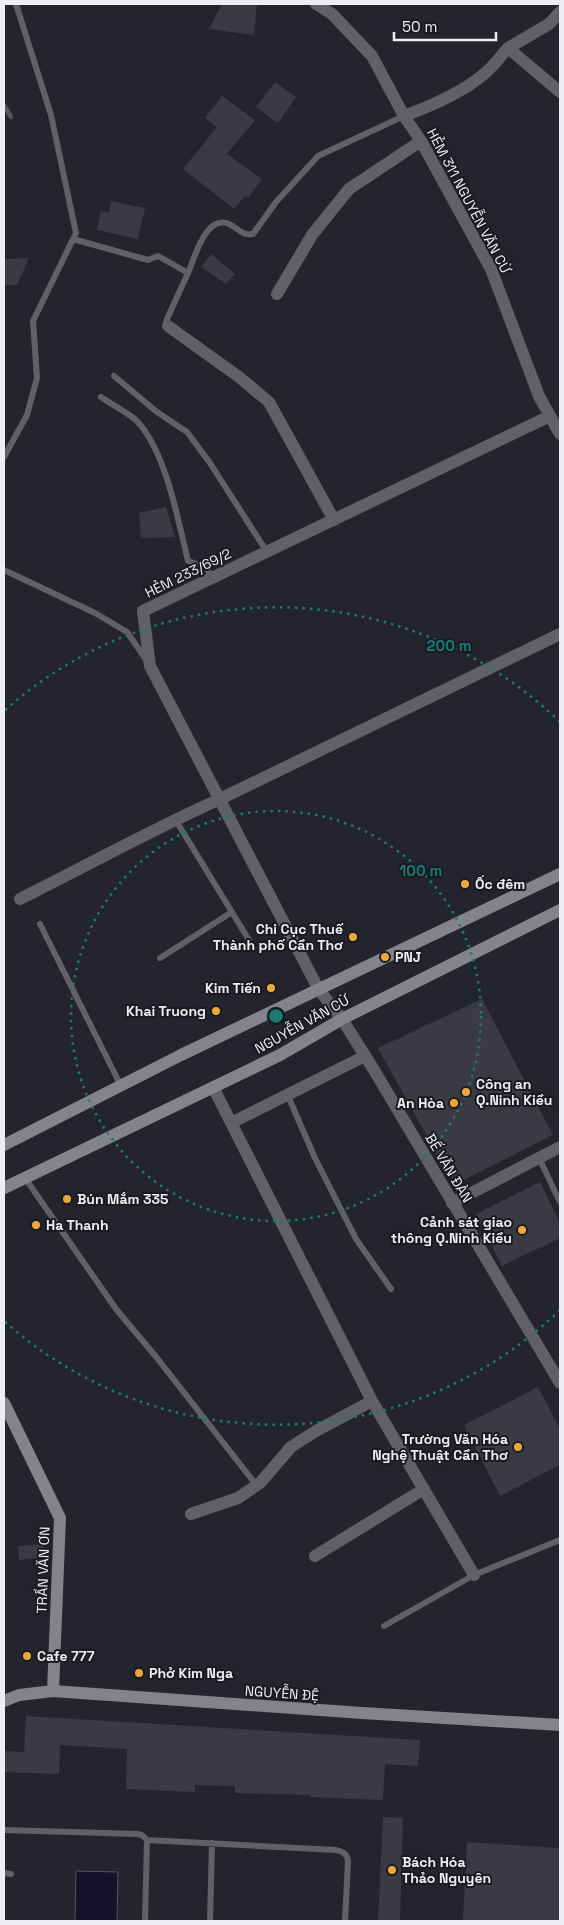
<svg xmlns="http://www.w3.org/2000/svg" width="564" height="1925" viewBox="0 0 564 1925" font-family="'Space Grotesk',sans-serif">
<rect width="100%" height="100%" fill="#24242c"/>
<path fill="#14122a" stroke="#555466" d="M76,1871l42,1 -1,49h-42z"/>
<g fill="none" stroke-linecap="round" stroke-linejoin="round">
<path stroke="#555466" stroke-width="4.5" d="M4,105l7,12"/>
</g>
<path fill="#3a3a43" d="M222,4h35l-3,31 -45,-6z
M275,82l21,15 -18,26 -22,-16z
M222,96l33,24 -28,34 35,25 -14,19 -3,-2 -11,13 -51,-40 34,-42 -12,-9z
M111,201l34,7 -7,31 -41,-9 4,-19 8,2z
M211,254l24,20 -9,10 -25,-17z
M29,258l-12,27h-13v-26z
M166,507l9,30 -34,1 -2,-25z
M482,999l71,136 -99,50 -76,-137z
M540,1182l20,41v15l-58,28 -26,-52z
M538,1387l22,42v36l-60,31 -36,-71z
M44,1544l2,13 -27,3 -1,-14z
M26,1716l394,24 -2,26 -33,-2 -2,36 -73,-3v-2l-75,-2v-7l-40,-1v7l-69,-3 1,-40 -67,-4 -1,29 -55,-2 1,-21 19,1z
M383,1817l20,1 -3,103h-22z
M467,1842l93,6v73h-97z"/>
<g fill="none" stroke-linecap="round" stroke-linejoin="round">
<path stroke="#616165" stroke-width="6" d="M73,239l75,21 10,-4 30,17c7,-16 18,-59 41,-49 9,4 13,12 24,10l23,-32 42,-46 86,-40
M168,326l-2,-3 1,-4 21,-46
M114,376l43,36 30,20 23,31 57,89
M101,397c11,8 26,15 36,24 29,31 41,99 51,140l18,6 6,11
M4,457l23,-42 10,-37 -4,-57 43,-88 -25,-118 -35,-111
M4,570l91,43 32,19 20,29
M175,819l74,121
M40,924l81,162
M160,958l72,-46
M288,1096l27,62 41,81 35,50
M539,1158l21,44
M25,1178l91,131 41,49 100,128
M384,1626l90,-51 86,-35
M4,1830l133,4 5,1 5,5 -2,81
M147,1840l189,10c7,2 11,3 12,11l-3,60
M4,1873l7,1
M210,1921l2,-78"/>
<path stroke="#616165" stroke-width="12" d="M316,4l16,10 40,42 32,60 17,25 70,128 48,127 21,38
M560,12l-11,12 -41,24 52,44
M404,116c27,-10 58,-23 80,-42 9,-7 16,-17 24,-26
M277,294l35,-59 37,-46 72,-48
M168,326l71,51 30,25 65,118
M550,416l-407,195 7,55 169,324 23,29 32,51 186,313
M20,899c66,-33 131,-69 200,-100l340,-165
M213,1087l159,314 102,174
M231,1123l134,-67
M452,1203l108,-56
M191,1514l47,-16 22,-15 31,-36 25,-16 56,-30
M315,1556l109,-67"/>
<path stroke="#83838a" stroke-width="12" d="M4,1145l177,-90 379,-181
M4,1188l276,-133 62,-36 218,-109
M4,1403l56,115 -7,173
M4,1701l15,-6 34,-4 309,22 198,12"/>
</g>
<g fill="none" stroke="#1a7c75" stroke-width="2.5" stroke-dasharray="2.5 5">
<circle cx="276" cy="1016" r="205"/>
<path d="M560 1310A409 409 0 0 1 5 1322M5 710A409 409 0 0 1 560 722"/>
</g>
<g fill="#eca93a" stroke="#1a1a22" stroke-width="2">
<circle cx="465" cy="884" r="5"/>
<circle cx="353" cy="937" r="5"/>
<circle cx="385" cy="957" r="5"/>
<circle cx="271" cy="988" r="5"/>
<circle cx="216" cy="1011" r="5"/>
<circle cx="466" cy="1092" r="5"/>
<circle cx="454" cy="1103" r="5"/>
<circle cx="67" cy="1199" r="5"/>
<circle cx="36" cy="1225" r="5"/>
<circle cx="522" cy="1230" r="5"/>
<circle cx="518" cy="1447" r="5"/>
<circle cx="27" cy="1656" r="5"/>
<circle cx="139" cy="1673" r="5"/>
<circle cx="392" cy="1870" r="5"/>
</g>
<g text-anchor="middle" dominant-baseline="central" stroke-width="4" stroke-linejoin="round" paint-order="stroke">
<g font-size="14" fill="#ededf3" stroke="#1a1a22">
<text transform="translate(469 201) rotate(62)">HẺM 311 NGUYỄN VĂN CỪ</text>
<text transform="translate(188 573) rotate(-26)">HẺM 233/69/2</text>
<text transform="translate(302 1024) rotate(-29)">NGUYỄN VĂN CỪ</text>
<text transform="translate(449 1168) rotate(59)">BẾ VĂN ĐÀN</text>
<text transform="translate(43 1570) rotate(-88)">TRẦN VĂN ƠN</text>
<text transform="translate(282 1693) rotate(4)">NGUYỄN ĐỆ</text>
</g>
<g font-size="14" font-weight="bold" fill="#ededf3" stroke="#1a1a22" text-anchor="start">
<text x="475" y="884">Ốc đêm</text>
<text x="343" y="929" text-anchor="end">Chi Cục Thuế<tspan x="343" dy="16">Thành phố Cần Thơ</tspan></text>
<text x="395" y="957">PNJ</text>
<text x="261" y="988" text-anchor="end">Kim Tiến</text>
<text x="206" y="1011" text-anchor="end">Khai Truong</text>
<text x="476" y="1084">Công an<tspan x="476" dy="16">Q.Ninh Kiều</tspan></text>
<text x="444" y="1103" text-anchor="end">An Hòa</text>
<text x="77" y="1199">Bún Mắm 335</text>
<text x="512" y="1222" text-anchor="end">Cảnh sát giao<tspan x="512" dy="16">thông Q.Ninh Kiều</tspan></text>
<text x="46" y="1225">Ha Thanh</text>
<text x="508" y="1439" text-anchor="end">Trường Văn Hóa<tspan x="508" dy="16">Nghệ Thuật Cần Thơ</tspan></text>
<text x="37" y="1656">Cafe 777</text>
<text x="149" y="1673">Phở Kim Nga</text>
<text x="402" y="1862">Bách Hóa<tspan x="402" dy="16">Thảo Nguyên</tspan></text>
</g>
</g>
<circle cx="276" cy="1016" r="8" fill="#1a7c75" stroke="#1a1a22" stroke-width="2.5"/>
<g font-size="15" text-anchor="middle" font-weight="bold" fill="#1a7c75" stroke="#1a1a22" stroke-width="4" stroke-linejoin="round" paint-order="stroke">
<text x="449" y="651">200 m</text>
<text x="421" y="876">100 m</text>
</g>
<rect width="564" height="1925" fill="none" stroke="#ededf3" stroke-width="10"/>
<path d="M394 32v8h102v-8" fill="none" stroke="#ededf3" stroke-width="2.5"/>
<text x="402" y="32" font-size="15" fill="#ededf3" stroke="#1a1a22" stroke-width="4" paint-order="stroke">50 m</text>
</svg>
